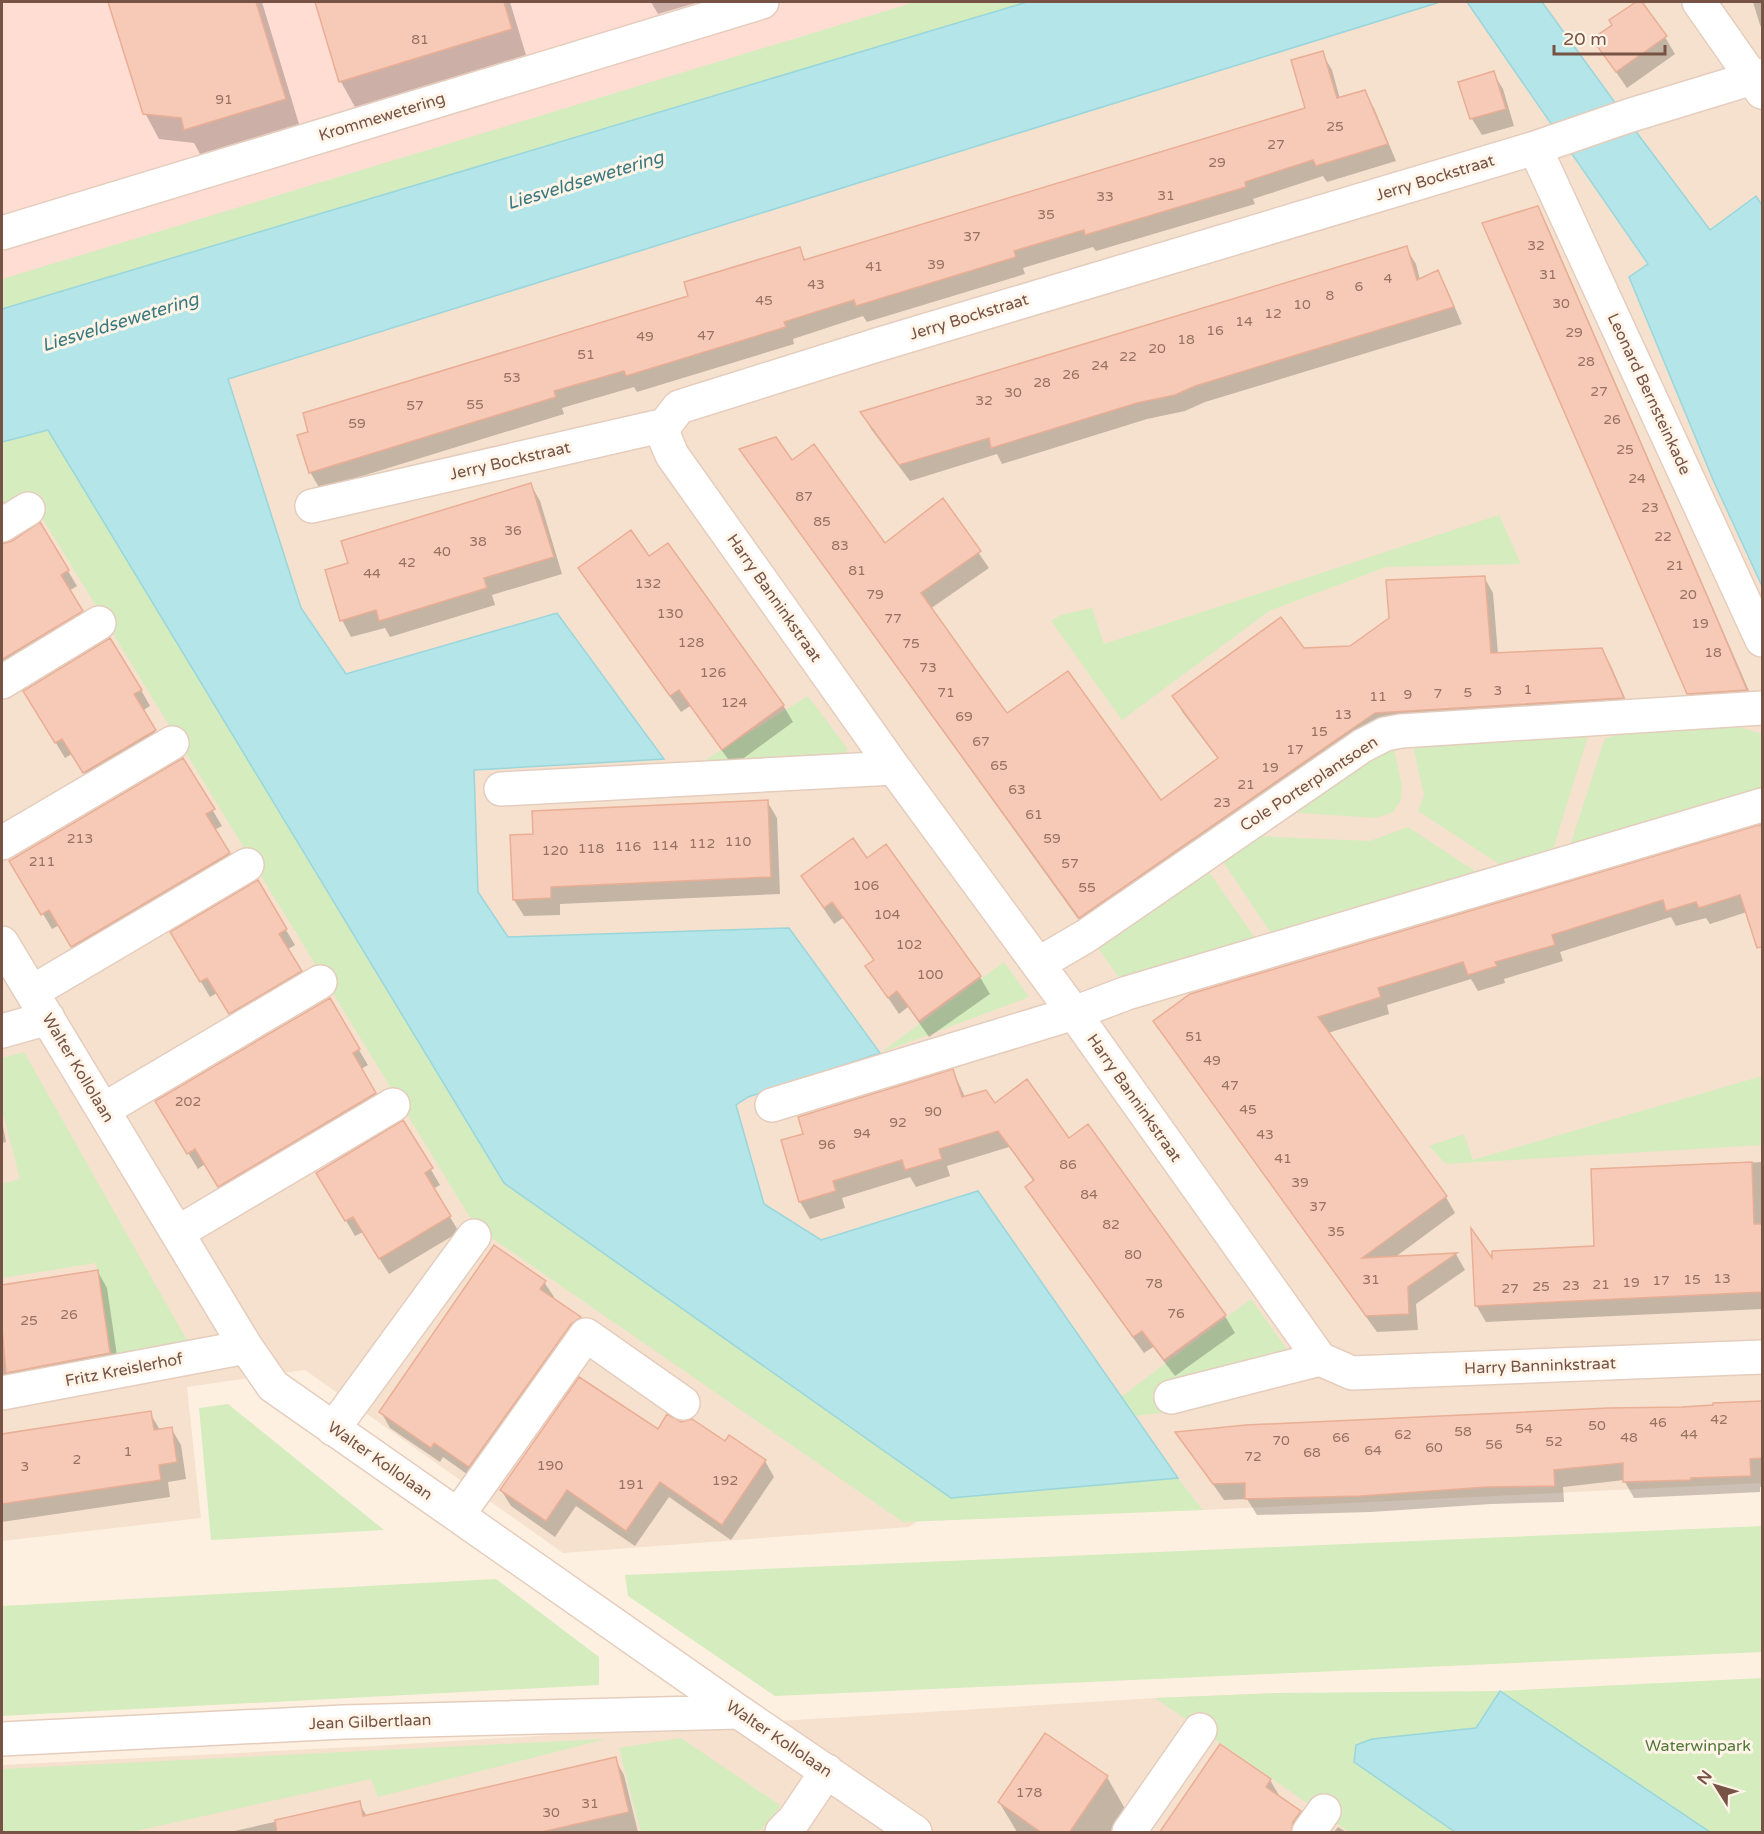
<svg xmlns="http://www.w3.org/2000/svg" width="1764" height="1834" viewBox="0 0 1764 1834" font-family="'Varela Round',sans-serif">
<rect width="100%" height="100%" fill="#fef0e0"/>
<path fill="#f6e1ce" d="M1440,2h27l181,263 -19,13 85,204 48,104v897l-559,27 -25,-32 -200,-287 -157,49 -57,-36 -28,-99 12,-8 131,-44 -90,-125 -281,9 -30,-45 -4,-122 189,-11 -106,-146 -210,61 -46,-66 -73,-229z
M1542,2h220v203l-7,-9 -45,34 -73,-97z
M2,442l502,741 447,315 -42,29 -346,26 -258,-183 -118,17 14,131 -199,23z
M1275,1693l97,46 -16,6 99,87h-1453v-67l370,-19 783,-48z"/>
<path fill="#ffddd3" d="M2,2h983l-983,300z"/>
<path fill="#d4ecbe" d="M915,2h112l-1025,307v-30z
M48,430l456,753 447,315 227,-20 25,32 -300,12 -427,-295 -449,-734 -25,13v-64z
M1499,515l22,49 -135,3 -117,44 -147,109 -71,-99 10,-6 31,-7 12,36z
M808,696l39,52 -2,11 -151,8z
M1716,720l46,14v59l-193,56 36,-111 81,-17z
M1588,736l-38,123 -43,10 -89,-58 6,-16 -11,-50z
M1394,750l8,36 -1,14 -8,12 -17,6 -91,-6 90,-60z
M1408,827l76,50 -209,62 -57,-85 37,-18 115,5z
M1203,864l58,82 -138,37 -30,-42z
M1004,962l25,35 -149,56z
M24,1052l152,269 16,27 -79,15 -17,-100 -94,15v-94l18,-5 -18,-70v-51z
M1762,1076v69l-316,19 -17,-18 35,-12 9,26z
M1251,1299l41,57 -85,22 2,29 -74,9 -14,-19z
M228,1404l156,126 -173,10 -12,-132z
M1762,1526v126l-987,44 -147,-100 -3,-21z
M496,1579l103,78v28l-597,31v-110z
M1762,1678v154h-52l-210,-140 -24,36 -104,11 -16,6 100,87h-107l-194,-134 120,-5 225,-2z
M681,1738l100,68 -20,24 -14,2h-106l-22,-84z
M606,1739l-228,58 -7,-18 -240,53h-129v-63z"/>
<path fill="#b3e5e9" stroke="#99d6db" stroke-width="1.5" d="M1027,2h413l-1212,377 73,229 45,66 211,-61 107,146 -190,11 4,122 30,45 281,-9 91,125 -132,44 -12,8 28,99 57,36 157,-49 200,287 -227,20 -447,-315 -456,-753 -46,12v-133z
M1467,2h75l95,131 73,97 46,-34 6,9v381l-48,-104 -85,-205 19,-13z
M1500,1691l210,141h-255l-101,-70 2,-17 16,-6 104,-11z"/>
<path fill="#0003" d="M110,2h152l37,122 -99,30 -6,-11 -35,-4 -14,-26z
M316,2h194l16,53 -171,52 -14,-25z
M651,2h48l-41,12z
M1638,2l27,35 10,17 -48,34 -33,-48 20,-15 -3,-4z
M1753,2h9v27l-2,-4z
M1322,53l10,17 8,29 24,-7 10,16 22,53 -69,21 -4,-6 -70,23 2,5 -159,47 -3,-4 -70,21 2,6 -158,48 -4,-6 -70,23 1,5 -157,48 -3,-5 -72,21 2,6 -244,75 -10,-17 380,-175 109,-48 7,12 501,-152z
M1493,73l10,16 11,37 -32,9 -10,-16 -12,-36z
M1537,208l10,17 209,482 -58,3 -10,-17z
M1406,248l10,16 4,16 18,-8 9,17 15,35 -257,78 -20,9 -38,8 -145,45 -5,-10 -87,27 -39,-52 -9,-16z
M742,449l50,13 93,84 57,-46 47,68 -59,41 77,106 154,87 58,-42 -36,-47 -9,-16 129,-47 48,-2 133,-71 9,16 5,61 104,-5 9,17 21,48 -248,15 -295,205 -338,-469z
M531,485l9,16 22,73 -70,21 3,10 -105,32 -5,-9 -34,9 -9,-17 7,-56z
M40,524l37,62 -8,5 22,36 -89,54v-136l10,-2z
M580,569l203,136 10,17 -60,44 -43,-60 -9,6 -91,-127z
M141,690l9,16 -8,5 22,36 -70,41 -22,-34 -7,4 -31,-51z
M183,760l39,66 -8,4 24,39 -157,93 -22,-37 -7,4 -40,-67z
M767,801l10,17 3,76 -220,10v11l-36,1 -10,-16 21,-64z
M1762,826v86l-10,2 -2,-3 -40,13 -4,-6 -30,8 -5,-9 -111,35 3,9 -59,18 1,4 -27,8 -7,-12 -84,26 2,9 -61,19 118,164 9,16 -61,45 62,-4 9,16 -49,34 2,26 -41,2 -212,-295 -10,-16 36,-26z
M886,846l94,131 10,17 -61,43 -21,-30 -9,7 -32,-47 8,-6 -32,-43 -9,6 -32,-47 65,-17z
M257,882l38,63 -8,5 23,37 -70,41 -23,-35 -7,4 -38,-64z
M329,1000l39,65 -7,4 23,40 -156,93 -23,-38 -7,5 -32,-52z
M953,1071l12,26 30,8 74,35 18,-14 138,190 10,17 -60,43 -22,-29 -9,6 -107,-149 -10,-17 7,-5 -25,-35 -62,19 3,10 -34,11 -6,-10 -68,21 3,10 -35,11 -10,-17 -17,-61 22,-6z
M2,1121l4,21 -4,1z
M403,1122l37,63 -7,4 26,43 -70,42 -26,-42 -8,4 -37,-63z
M1762,1162v147l-276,13 -10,-17 120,-57 -3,-78z
M98,1272l9,16 12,81 -117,10v-93z
M544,1282l10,15 -2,2 28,19 9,15 -111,149 -35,-25 -3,5 -50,-34 -9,-16z
M1762,1402v85h-2v5l-126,6 -10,-18 -61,7 1,15 -73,2 -120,8 -114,3 -10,-16 -23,1 -47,-67 538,-26v-3z
M150,1413l10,17 11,-2 10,17 5,34 -18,3 2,15 -168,25v-86z
M658,1431l68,12 39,18 9,16 -43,63 -62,-43 -34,49 -59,-40 -21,31 -44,-31 -10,-16z
M1220,1746l50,34 10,17 20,15 9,16 -3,4h-140z
M615,1759l9,16 14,57h-408l129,-29 8,13z
M1107,1777l27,48 -5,7h-112l-18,-30z
M1338,1827l8,5h-12z"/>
<path fill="#f6cab6" stroke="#e9ae95" stroke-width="1.5" d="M108,2h148l30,97 -102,31 -3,-12 -38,-4z
M315,2h189l8,27 -173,53z
M1636,2h6l25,34 -51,36 -24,-33 20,-14 -3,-5z
M1323,51l14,47 28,-8 23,54 -72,22 -3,-6 -68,22 1,5 -161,48 -1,-5 -70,21 2,6 -160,49 -2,-6 -70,22 2,5 -160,49 -2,-5 -70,20 2,6 -247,76 -12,-38 11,-3 -5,-19 385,-117 -4,-14 116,-35 4,13 501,-152 -14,-48z
M1494,71l12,38 -36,10 -12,-37z
M1538,206l176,406 33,78 -60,4 -205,-471z
M1407,246l10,34 21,-10 16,37 -259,79 -20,9 -38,8 -146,45 -2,-10 -90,27 -39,-53z
M776,437l16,23 22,-16 71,99 58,-45 38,53 -60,42 52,73 34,47 61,-42 93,129 57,-42 -46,-62 109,-79 23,31 46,-2 39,-28 -3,-38 99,-4 6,77 111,-5 22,50 -249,15 -296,205 -340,-469z
M531,483l23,74 -70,21 3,10 -108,33 -3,-11 -36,11 -15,-51 23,-7 -7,-22z
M40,522l29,48 -8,5 22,36 -80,48 -1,-3v-112l10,-3z
M631,530l18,26 19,-13 116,162 -62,45 -43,-60 -9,6 -92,-128z
M110,638l32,52 -8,4 22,36 -73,43 -21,-34 -7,4 -32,-52z
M183,758l32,51 -9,5 24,39 -159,94 -22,-37 -8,5 -32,-54z
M768,800l3,77 -220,10v11l-38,2 -3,-65 23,-1 -1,-23z
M1762,824v123l-5,1 -17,-53 -41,13 -3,-6 -30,9 -3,-11 -111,35 3,10 -60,17 2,4 -29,9 -5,-13 -85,26 3,9 -63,20 129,179 -85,62 95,-5 -49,34 1,27 -43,2 -213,-295 37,-27z
M853,838l14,20 19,-14 95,132 -62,45 -22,-30 -9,7 -23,-32 9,-6 -20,-28 -22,-30 -8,6 -23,-32z
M258,880l29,49 -8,5 23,37 -73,43 -22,-36 -7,4 -30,-50z
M330,998l30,51 -7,4 23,40 -158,94 -23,-38 -8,5 -32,-53z
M953,1069l9,28 24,-7 9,13 32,-24 42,59 19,-14 138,191 -62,45 -22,-29 -9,6 -108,-150 9,-7 -36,-49 -59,18 3,10 -37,11 -3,-10 -69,21 3,10 -37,11 -18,-62 22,-6 -5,-17z
M403,1120l30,48 -8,5 26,43 -72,43 -26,-42 -8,4 -29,-48z
M1752,1162l2,62h8v68l-287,14 -4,-78 21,30v-7l102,-5 -3,-77z
M494,1245l52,36 -6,8 41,28 -10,7 -102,143 -35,-24 -3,5 -52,-36z
M98,1270l12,83 -104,20 -4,-45v-43z
M579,1377l79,52 9,-15 14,8 11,-3 33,22 4,-6 37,25 -44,65 -62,-43 -34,49 -59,-41 -21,31 -46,-31z
M1762,1401v57l-12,1 1,17 -60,2v2l-68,2v-19l-69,7 1,16 -68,1 -126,9 -116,3v-16l-32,1 -38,-52 71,-7 363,-17 73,-1 31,-2v-2z
M151,1411l3,19 18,-3 5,35 -18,3 2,15 -159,24v-70z
M1045,1733l63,43 -39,57h-27l-44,-31z
M1220,1744l51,35 -5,8 35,24 -8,11 -2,11h-132z
M616,1757l13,55 -92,21h-260l-2,-13 85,-19 3,15z"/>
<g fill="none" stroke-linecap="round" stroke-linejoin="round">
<defs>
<path id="minor" d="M1699,2l63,90
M1535,148l227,492
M2,233l760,-231
M665,425l-1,11 8,19 222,313 180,245 246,346 32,14 410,-16
M312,506l353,-81 14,-18 198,-62 658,-197 93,-32 134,-41
M2,525l26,-16
M2,682l97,-59
M501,789l393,-21
M2,843l170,-100
M2,943l244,404 27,39 466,326 176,120
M1038,964l48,-28 276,-190 23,-12 16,-3 361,-23
M32,992l215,-127
M2,1031l46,-13
M772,1105l302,-92 53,-20 635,-188
M103,1110l217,-128
M177,1233l216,-128
M2,1393l244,-46
M1171,1397l149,-38
M333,1429l141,-193
M458,1515l128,-180 97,68
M2,1739l341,-17 396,-10
M782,1832l12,-12 33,-49
M1129,1832l71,-102
M1309,1832l15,-21"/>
</defs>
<use href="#minor" stroke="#e5cdbe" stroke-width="36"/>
<use href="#minor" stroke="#fff" stroke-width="33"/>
</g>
<g text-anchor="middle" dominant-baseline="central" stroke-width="6" stroke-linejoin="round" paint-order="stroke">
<g font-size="14" fill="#977161">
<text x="420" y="39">81</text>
<text x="224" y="99">91</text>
<text x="1335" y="126">25</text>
<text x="1276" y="144">27</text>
<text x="1217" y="162">29</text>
<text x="1166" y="195">31</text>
<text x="1105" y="196">33</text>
<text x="1046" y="214">35</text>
<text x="972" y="236">37</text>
<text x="1536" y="245">32</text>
<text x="936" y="264">39</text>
<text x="874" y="266">41</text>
<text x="1548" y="274">31</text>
<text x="1388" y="278">4</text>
<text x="816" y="284">43</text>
<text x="1359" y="286">6</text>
<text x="1330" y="295">8</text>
<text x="764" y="300">45</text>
<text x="1561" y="303">30</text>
<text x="1302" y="304">10</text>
<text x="1273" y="313">12</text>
<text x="1244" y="321">14</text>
<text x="1215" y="330">16</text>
<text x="1574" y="332">29</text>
<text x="706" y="335">47</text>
<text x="645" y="336">49</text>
<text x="1186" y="339">18</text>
<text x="1157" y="348">20</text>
<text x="586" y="354">51</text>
<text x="1128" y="356">22</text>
<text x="1586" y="361">28</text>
<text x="1100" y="365">24</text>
<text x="1071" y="374">26</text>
<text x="512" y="377">53</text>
<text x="1042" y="382">28</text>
<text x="1599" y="391">27</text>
<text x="1013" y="392">30</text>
<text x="984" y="400">32</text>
<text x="475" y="404">55</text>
<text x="415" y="405">57</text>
<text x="1612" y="419">26</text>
<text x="357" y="423">59</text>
<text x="1625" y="449">25</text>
<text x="1637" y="478">24</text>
<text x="804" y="496">87</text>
<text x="1650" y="507">23</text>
<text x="822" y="521">85</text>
<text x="513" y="530">36</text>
<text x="1663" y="536">22</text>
<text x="478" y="541">38</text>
<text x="840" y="545">83</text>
<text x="442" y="551">40</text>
<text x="407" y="562">42</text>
<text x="1675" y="565">21</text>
<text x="857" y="570">81</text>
<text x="372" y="573">44</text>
<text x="648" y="583">132</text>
<text x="875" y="594">79</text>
<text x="1688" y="594">20</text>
<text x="670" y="613">130</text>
<text x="893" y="618">77</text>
<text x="1700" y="623">19</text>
<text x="691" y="642">128</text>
<text x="911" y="643">75</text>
<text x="1713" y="652">18</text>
<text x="928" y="667">73</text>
<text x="713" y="672">126</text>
<text x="1528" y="689">1</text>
<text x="1498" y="690">3</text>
<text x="946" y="692">71</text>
<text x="1468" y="692">5</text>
<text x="1438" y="693">7</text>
<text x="1408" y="694">9</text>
<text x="1378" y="696">11</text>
<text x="734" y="702">124</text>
<text x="1343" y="714">13</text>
<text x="964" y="716">69</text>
<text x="1319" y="731">15</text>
<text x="981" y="741">67</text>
<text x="1295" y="749">17</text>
<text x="999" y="765">65</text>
<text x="1270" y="767">19</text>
<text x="1246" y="784">21</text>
<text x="1017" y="789">63</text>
<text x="1222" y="802">23</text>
<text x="1034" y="814">61</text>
<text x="80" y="838">213</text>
<text x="1052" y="838">59</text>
<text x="738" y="841">110</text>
<text x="702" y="843">112</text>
<text x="665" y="845">114</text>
<text x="628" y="846">116</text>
<text x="591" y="848">118</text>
<text x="555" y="850">120</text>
<text x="42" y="861">211</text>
<text x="1070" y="863">57</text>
<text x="866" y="885">106</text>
<text x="1087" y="887">55</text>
<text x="887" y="914">104</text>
<text x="909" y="944">102</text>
<text x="930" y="974">100</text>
<text x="1194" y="1036">51</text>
<text x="1212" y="1060">49</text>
<text x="1230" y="1085">47</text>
<text x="188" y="1101">202</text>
<text x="1248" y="1109">45</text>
<text x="933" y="1111">90</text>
<text x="898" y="1122">92</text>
<text x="862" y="1133">94</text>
<text x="1265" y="1134">43</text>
<text x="827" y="1144">96</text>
<text x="1283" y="1158">41</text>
<text x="1068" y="1164">86</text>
<text x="1300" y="1182">39</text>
<text x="1089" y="1194">84</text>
<text x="1318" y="1206">37</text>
<text x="1111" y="1224">82</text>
<text x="1336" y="1231">35</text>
<text x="1133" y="1254">80</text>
<text x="1722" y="1278">13</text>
<text x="1371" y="1279">31</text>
<text x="1692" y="1279">15</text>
<text x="1661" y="1280">17</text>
<text x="1631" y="1282">19</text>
<text x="1154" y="1283">78</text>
<text x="1601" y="1284">21</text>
<text x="1571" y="1285">23</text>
<text x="1541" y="1286">25</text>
<text x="1510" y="1288">27</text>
<text x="1176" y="1313">76</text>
<text x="69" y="1314">26</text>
<text x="29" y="1320">25</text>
<text x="1719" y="1419">42</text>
<text x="1658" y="1422">46</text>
<text x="1597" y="1425">50</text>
<text x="1524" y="1428">54</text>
<text x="1463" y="1431">58</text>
<text x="1403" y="1434">62</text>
<text x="1689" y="1434">44</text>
<text x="1341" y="1437">66</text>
<text x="1629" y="1437">48</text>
<text x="1281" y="1440">70</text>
<text x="1554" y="1441">52</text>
<text x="1494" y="1444">56</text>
<text x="1434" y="1447">60</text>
<text x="1373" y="1450">64</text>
<text x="128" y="1451">1</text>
<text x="1312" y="1452">68</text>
<text x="1253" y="1456">72</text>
<text x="77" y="1459">2</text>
<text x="550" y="1465">190</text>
<text x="25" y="1466">3</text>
<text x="725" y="1480">192</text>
<text x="631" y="1484">191</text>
<text x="1029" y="1792">178</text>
<text x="590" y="1803">31</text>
<text x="551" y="1812">30</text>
</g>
<g font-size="16" fill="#775345" stroke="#fff4e8">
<text transform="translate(382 117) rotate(-17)">Krommewetering</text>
<text transform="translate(1435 178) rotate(-17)">Jerry Bockstraat</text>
<text transform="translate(969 317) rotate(-17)">Jerry Bockstraat</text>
<text transform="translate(1649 394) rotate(65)">Leonard Bernsteinkade</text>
<text transform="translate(510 461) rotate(-13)">Jerry Bockstraat</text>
<text transform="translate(774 598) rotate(55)">Harry Banninkstraat</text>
<text transform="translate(1309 784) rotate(-33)">Cole Porterplantsoen</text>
<text transform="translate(78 1068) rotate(59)">Walter Kollolaan</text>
<text transform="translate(1134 1098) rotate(55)">Harry Banninkstraat</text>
<text transform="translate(1540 1366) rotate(-2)">Harry Banninkstraat</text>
<text transform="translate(124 1370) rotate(-11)">Fritz Kreislerhof</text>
<text transform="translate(380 1461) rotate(35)">Walter Kollolaan</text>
<text transform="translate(370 1722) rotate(-2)">Jean Gilbertlaan</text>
<text transform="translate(779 1739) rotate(34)">Walter Kollolaan</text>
</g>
<g font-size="16" fill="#52783a" stroke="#fff4e8">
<text x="1698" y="1746">Waterwinpark</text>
</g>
<g font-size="18" font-style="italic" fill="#38787e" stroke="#fff4e8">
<text transform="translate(585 180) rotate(-17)">Liesveldsewetering</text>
<text transform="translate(120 322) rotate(-17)">Liesveldsewetering</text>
</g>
</g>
<rect width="1764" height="1834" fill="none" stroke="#775345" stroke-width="6"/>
<g transform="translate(1716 1786) rotate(307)" stroke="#fff4e8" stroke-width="4.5" paint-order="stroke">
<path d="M0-4.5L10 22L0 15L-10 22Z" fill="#775345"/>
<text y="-9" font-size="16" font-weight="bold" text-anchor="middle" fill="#775345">N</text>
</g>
<path d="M1554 45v9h111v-9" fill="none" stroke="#775345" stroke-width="3"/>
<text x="1563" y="45" font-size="18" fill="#775345" stroke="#fff4e8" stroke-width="4.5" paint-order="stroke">20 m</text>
</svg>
